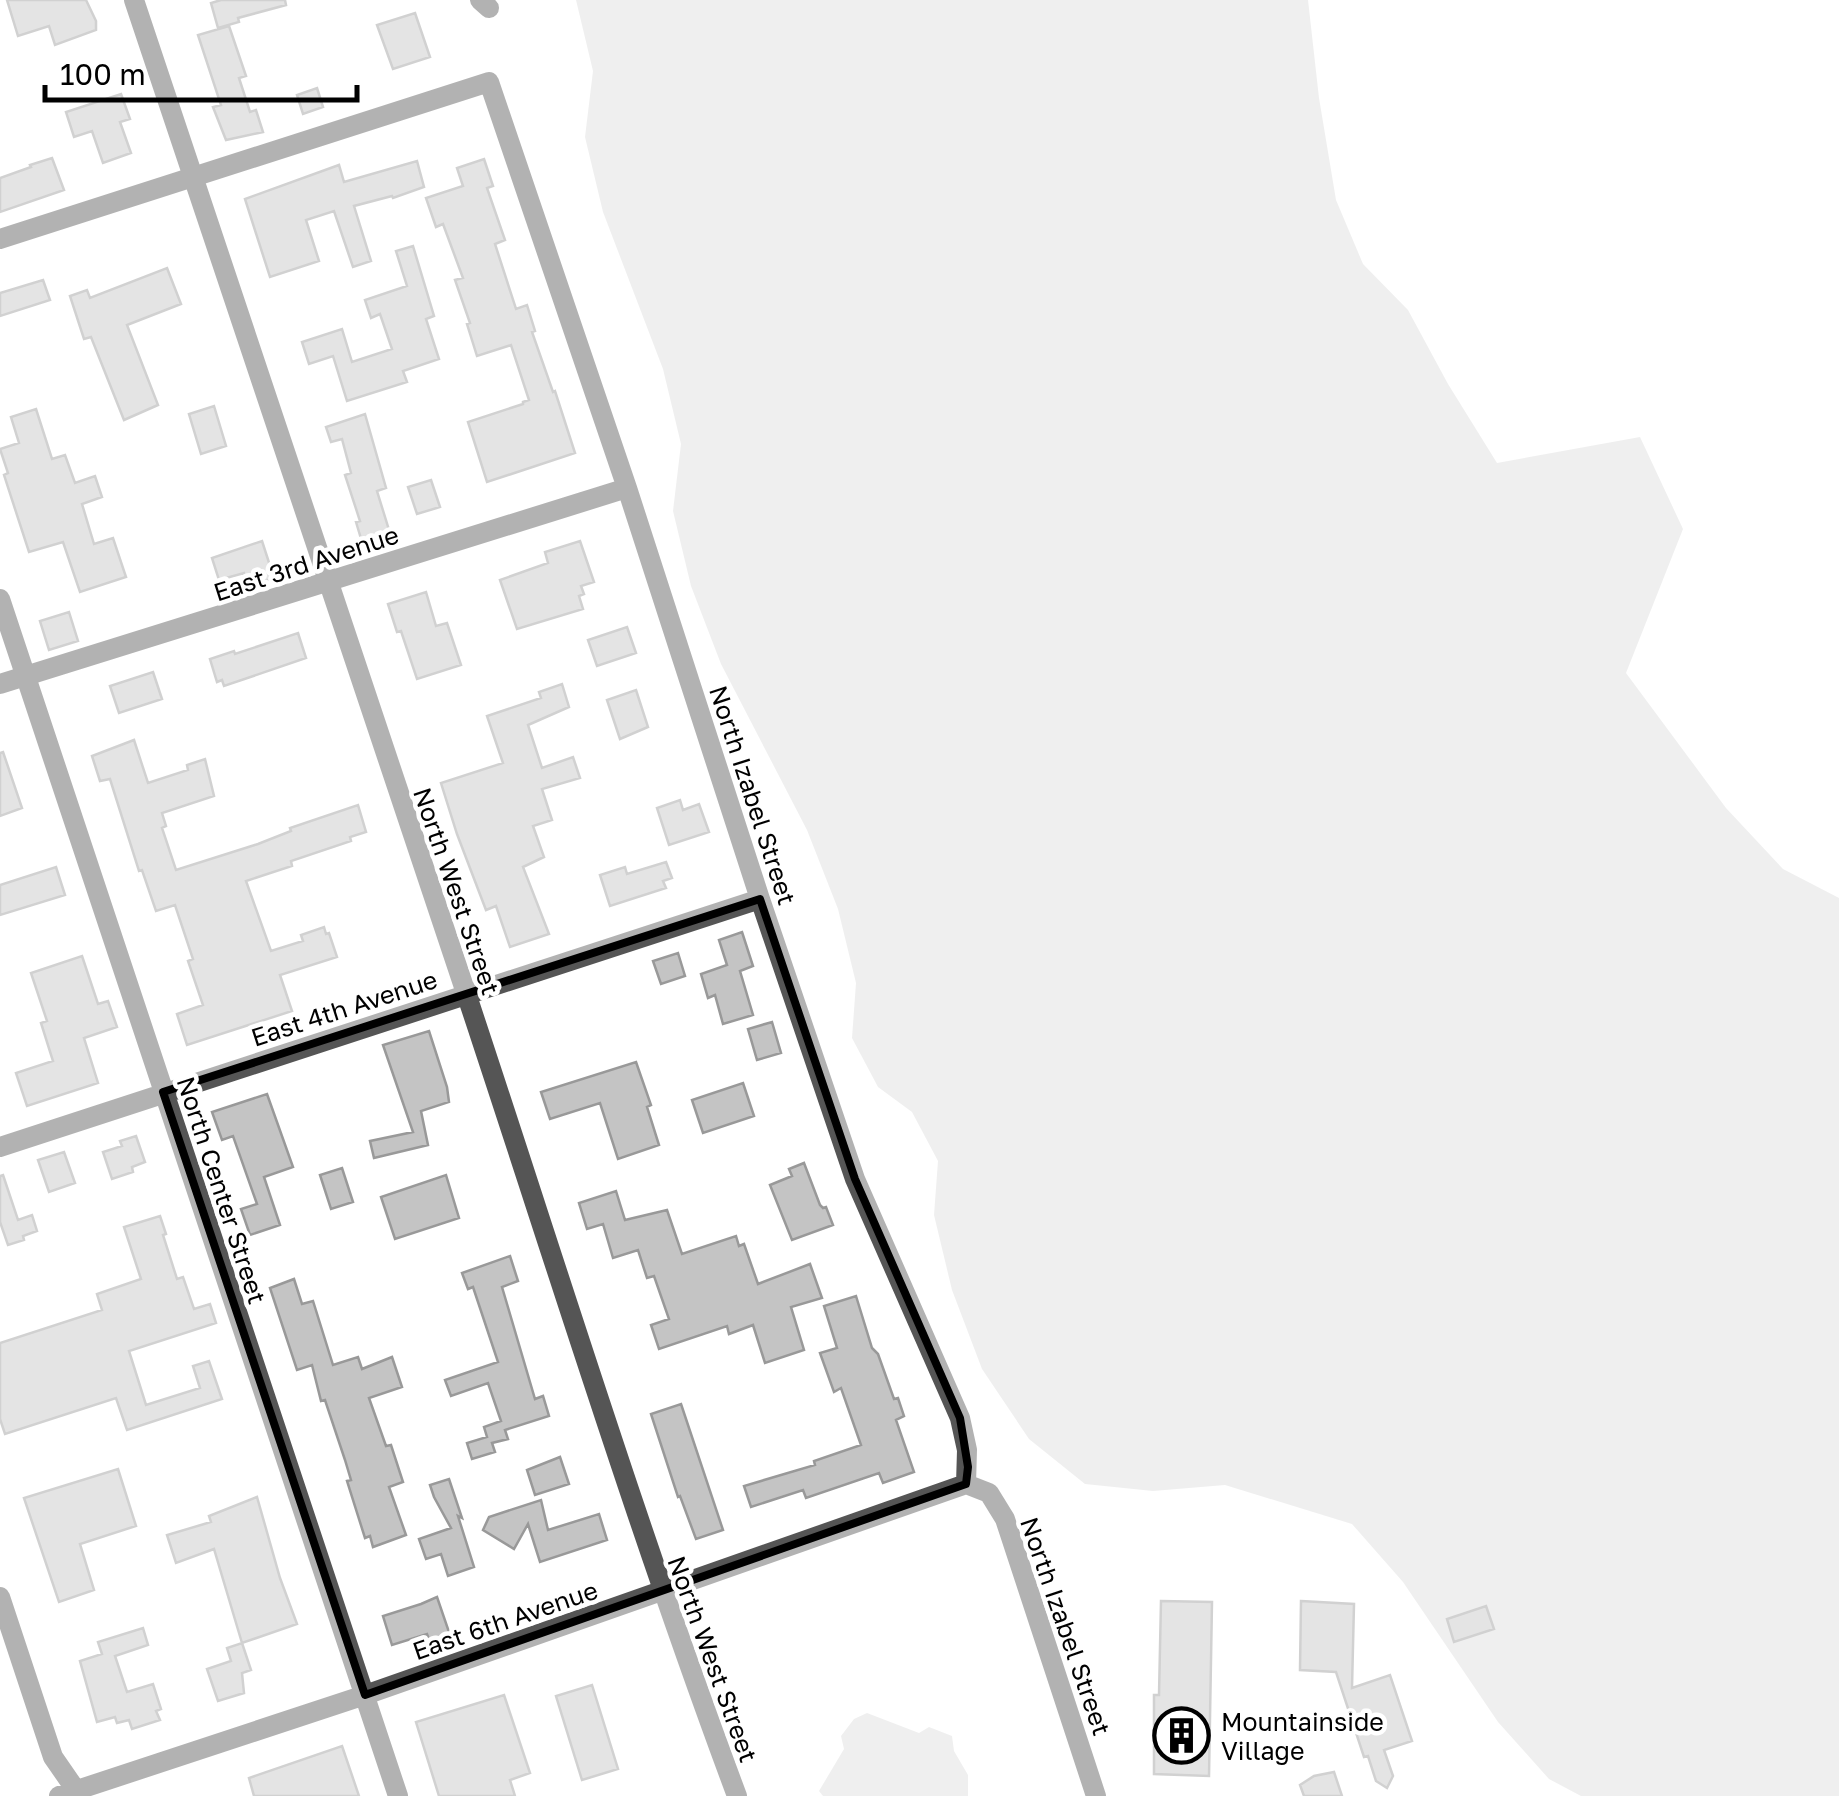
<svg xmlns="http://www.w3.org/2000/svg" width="1839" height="1796" viewBox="0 0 1839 1796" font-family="'Golos Text',sans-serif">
<rect width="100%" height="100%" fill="#fff"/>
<path fill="#dcdcdc" d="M576,0h732l11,98 17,102 27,64 45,46 40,74 49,79 143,-26 43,92 -57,144 100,135 57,61 56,29v898h-258l-32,-17 -51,-57 -95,-140 -51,-58 -127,-39 -72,6 -68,-7 -56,-45 -47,-70 -30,-79 -18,-75 4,-54 -26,-49 -34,-25 -26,-49 4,-55 -18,-74 -31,-79 -86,-166 -30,-78 -18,-75 8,-67 -18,-75 -60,-157 -18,-75 8,-66z
M867,1713l52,20 10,-6 23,9 2,15 14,24v21h-145l-4,-5 25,-42 -3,-13 13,-17z"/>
<path fill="#c4c4c4" stroke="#999" stroke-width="2.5" d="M7,0h79l10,21v9l-41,15 -6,-19 -31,10z
M221,0h64l1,5 -48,13 1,4 -21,6 -7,-25z
M415,13l15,44 -37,12 -16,-44z
M229,26l17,50 -7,2 11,34 6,-2 7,22 -37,8 -13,-33 8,-2 -23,-70z
M317,88l6,19 -20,7 -6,-19z
M121,94l9,25 -10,3 11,31 -28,10 -11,-32 -18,6 -8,-25z
M52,158l12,32 -64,22v-34l31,-11 -1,-2z
M484,159l9,27 -6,2 18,52 -10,4 21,65 11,-4 8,26 -3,1 21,60 2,-1 20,62 -88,29 -19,-60 55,-18v-2l6,-2 -18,-55 -34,11 -10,-32 3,-1 -15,-43 8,-2 -20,-54 -7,3 -10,-29 37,-12 -6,-18z
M417,161l7,26 -31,11 -1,-2 -38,10 17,55 -18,6 -19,-56 -28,9 13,41 -49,16 -25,-78 94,-34 5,17z
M413,246l21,70 -8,3 13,40 -36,12 4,11 -60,19 -14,-45 -24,8 -7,-22 40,-13 10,33 40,-13 -12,-35 -9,4 -6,-18 42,-14 -11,-35z
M167,268l14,36 -54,21 31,80 -34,15 -33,-83 -7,2 -14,-43 17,-6 3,8z
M43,280l7,20 -50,16v-23z
M214,406l12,40 -25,8 -12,-40z
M36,409l16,50 13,-4 10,28 20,-7 7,21 -20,7 12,40 19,-6 13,39 -46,15 -17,-50 -34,10 -25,-77 4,-2 -8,-24 19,-6 -8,-26z
M365,414l21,74 -9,3 16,52 -28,9 -9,-30 4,-1 -15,-46 6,-2 -9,-34 -11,3 -5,-15z
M431,480l9,27 -23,7 -9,-27z
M262,541l12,37 -26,9 -4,-14 -25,7 -7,-22z
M580,541l14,41 -13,4 3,8 -5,2 4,13 -66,20 -17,-49 48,-17 -3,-11z
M426,592l10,34 11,-3 14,42 -44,14 -16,-48 -4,1 -9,-28z
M69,612l9,29 -29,9 -9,-29z
M627,627l9,26 -39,13 -9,-26z
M298,633l8,25 -82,28 -2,-6 -5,2 -7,-23 24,-8 1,3z
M153,672l9,27 -43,14 -9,-27z
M562,684l7,23 -41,18 14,43 31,-11 7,21 -38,11 10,31 -19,6 11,31 -21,10 26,67 -39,13 -14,-41 -10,4 -29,-76 -16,-51 62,-20 -16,-47 54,-18 -2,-6z
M636,690l12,37 -28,12 -13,-39z
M134,740l14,43 40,-13 -1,-5 18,-6 9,37 -52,17 4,13 -4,2 14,42 82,-26 33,-13 -1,-3 68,-23 8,27 -16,5 1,4 -60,20 1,5 -46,15 25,70 32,-10 -2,-6 23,-8 2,7 3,-1 8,24 -57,18 12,36 -105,34 -10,-31 26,-9 -15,-44 5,-2 -18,-54 -19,6 -14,-41 -3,1 -29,-92 -10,2 -8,-25z
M3,752l19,56 -22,8v-63z
M680,800l3,10 16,-6 10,28 -40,13 -12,-37z
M666,862l6,16 -9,3 3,7 -56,18 -10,-31 25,-8 2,7z
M56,867l9,28 -65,20v-30z
M742,932l11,34 -13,5 13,44 -30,9 -8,-29 -7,3 -7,-24 26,-9 -8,-25z
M678,953l7,23 -24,8 -8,-23z
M82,956l16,48 10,-3 9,26 -33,11 14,45 -71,23 -11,-33 37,-12 -12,-38 6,-2 -16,-48z
M772,1022l9,31 -24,7 -9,-31z
M429,1031l18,56 2,15 -28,9 7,34 -54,13 -4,-17 43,-9 -30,-87z
M636,1062l15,43 -4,2 12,38 -41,14 -18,-56 -50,16 -9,-27z
M743,1083l11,33 -51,17 -11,-33z
M267,1094l26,73 -29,10 16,48 -30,10 -9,-26 16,-5 -24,-68 -11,4 -10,-28z
M136,1136l9,26 -13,5 1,5 -21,7 -9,-27 19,-6 -2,-5z
M64,1152l11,31 -26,9 -11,-32z
M804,1163l16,42 3,3 3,-1 7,18 -41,15 -22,-55 22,-9 -3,-7z
M342,1168l11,34 -22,7 -11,-34z
M3,1175l15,45 14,-5 5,16 -14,5 1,4 -16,5 -8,-23v-46z
M446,1175l13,43 -64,21 -14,-42z
M616,1191l9,29 42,-10 15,44 54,-18 3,10 5,-2 14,40 52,-20 12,34 -31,9 13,43 -39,13 -12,-38 -24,9 -2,-8 -68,23 -8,-24 18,-6 -15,-43 -7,2 -9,-28 -25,8 -10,-34 -16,5 -8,-26z
M160,1216l6,18 -3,1 14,44 6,-2 11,32 16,-5 6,19 -87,28 17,54 54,-17 -7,-22 16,-5 13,38 -95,31 -11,-32 -111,36 -5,-15v-76l102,-33 -5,-16 44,-15 -17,-52z
M510,1256l8,25 -16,6 33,112 8,-3 6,20 -44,14 3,9 -16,4 3,9 -23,7 -5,-16 20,-6 -3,-10 17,-6 -13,-38 -37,13 -6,-16 53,-18 -25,-75 -5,2 -6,-16z
M294,1279l8,25 11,-3 20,64 25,-8 4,12 30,-12 10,30 -33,11 17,48 5,-1 12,37 -14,5 17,48 -33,12 -3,-11 -5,2 -18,-57 4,-1 -6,-20 -20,-60 -4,1 -9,-36 -15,5 -27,-82z
M856,1296l16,52 6,6 16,45 4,-1 6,18 -8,4 18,52 -31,11 -4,-10 -73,25 -3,-8 -52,17 -7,-21 71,-21 -1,-4 47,-16 -20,-57 -7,4 -14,-39 17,-5 -13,-42z
M681,1404l42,126 -27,9 -16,-43 -2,1 -27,-83z
M560,1457l9,27 -34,11 -8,-25z
M118,1469l18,57 -56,18 14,46 -35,12 -35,-104z
M449,1479l13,39 -4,-2 16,51 -26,9 -7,-22 -15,5 -7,-20 32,-11 -17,-31 -4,-12z
M257,1497l23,81 17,46 -55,19 -28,-94 -38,14 -9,-28 44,-13 -2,-6z
M541,1500l7,30 51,-16 8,26 -67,22 -12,-38 -14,25 -31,-19 6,-13z
M437,1597l13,38 -20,7 -3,-8 -35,11 -9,-29 38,-12z
M1161,1601l51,1 -3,174 -55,-2v-79h5z
M1301,1601l53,3 -2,84 38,-13 22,66 -28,9 9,26 -6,12 -11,-7 -8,-25 -4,1 -28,-85 -36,-2z
M1486,1606l8,23 -40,13 -7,-23z
M143,1628l5,17 -33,11 12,36 26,-8 8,25 -5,2 4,9 -28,9 -3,-9 -12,3 -2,-6 -18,5 -17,-61 22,-7 -4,-12z
M242,1643l9,27 -9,3 2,20 -26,8 -11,-32 24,-8 -4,-13z
M592,1685l26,84 -36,11 -26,-84z
M504,1695l26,78 -20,7 5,16h-76l-23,-74z
M342,1746l17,50h-105l-5,-18z
M1334,1772l8,24h-38l-4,-11 14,-9z"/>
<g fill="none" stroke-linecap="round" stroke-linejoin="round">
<path stroke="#555" stroke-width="20" d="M480,0l9,8
M0,239l489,-157 138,406 133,411 95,280 105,239 7,32 -1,34
M0,599l398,1197
M0,684l627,-196
M0,1147l760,-248
M966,1484l23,9 16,26 91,277
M0,1597l53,160 27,39
M59,1796l306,-101 601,-211"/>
<path stroke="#555" stroke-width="20" d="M134,0c110,331 221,662 332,993 89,268 172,538 271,803"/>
</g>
<path d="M0 0H1839V1796H0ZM760,899l95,280 105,239 8,49 -2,17 -601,211 -202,-603z" fill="#fff" fill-opacity=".55" fill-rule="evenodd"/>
<path fill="none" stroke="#000" stroke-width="8" stroke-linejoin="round" d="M760,899l95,280 105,239 8,49 -2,17 -601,211 -202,-603z"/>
<defs>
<symbol id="building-ring" viewBox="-11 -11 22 22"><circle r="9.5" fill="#fff" stroke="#000" stroke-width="1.5"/><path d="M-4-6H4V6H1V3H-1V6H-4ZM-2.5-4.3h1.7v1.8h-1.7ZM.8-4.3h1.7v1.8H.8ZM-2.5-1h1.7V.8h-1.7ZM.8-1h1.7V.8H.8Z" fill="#000"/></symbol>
</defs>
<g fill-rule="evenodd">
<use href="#building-ring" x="1150" y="1704" width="63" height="63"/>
</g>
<g text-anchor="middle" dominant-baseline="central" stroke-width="9" stroke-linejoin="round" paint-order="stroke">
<g font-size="25" fill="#000" stroke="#fff">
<text transform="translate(306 563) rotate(-18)">East 3rd Avenue</text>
<text transform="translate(753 795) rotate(72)">North Izabel Street</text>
<text transform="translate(457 891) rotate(71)">North West Street</text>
<text transform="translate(344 1008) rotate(-18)">East 4th Avenue</text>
<text transform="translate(222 1190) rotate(72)">North Center Street</text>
<text transform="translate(505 1620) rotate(-19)">East 6th Avenue</text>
<text transform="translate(1066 1626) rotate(71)">North Izabel Street</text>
<text transform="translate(713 1659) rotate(70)">North West Street</text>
</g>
<g font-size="25" fill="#000" stroke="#fff" text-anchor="start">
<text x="1221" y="1721">Mountainside<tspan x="1221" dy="29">Village</tspan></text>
</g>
</g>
<path d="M45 85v15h312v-15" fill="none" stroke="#000000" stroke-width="5"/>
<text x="60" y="85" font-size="30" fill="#000000" stroke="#ffffff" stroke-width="8" paint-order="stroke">100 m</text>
</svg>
